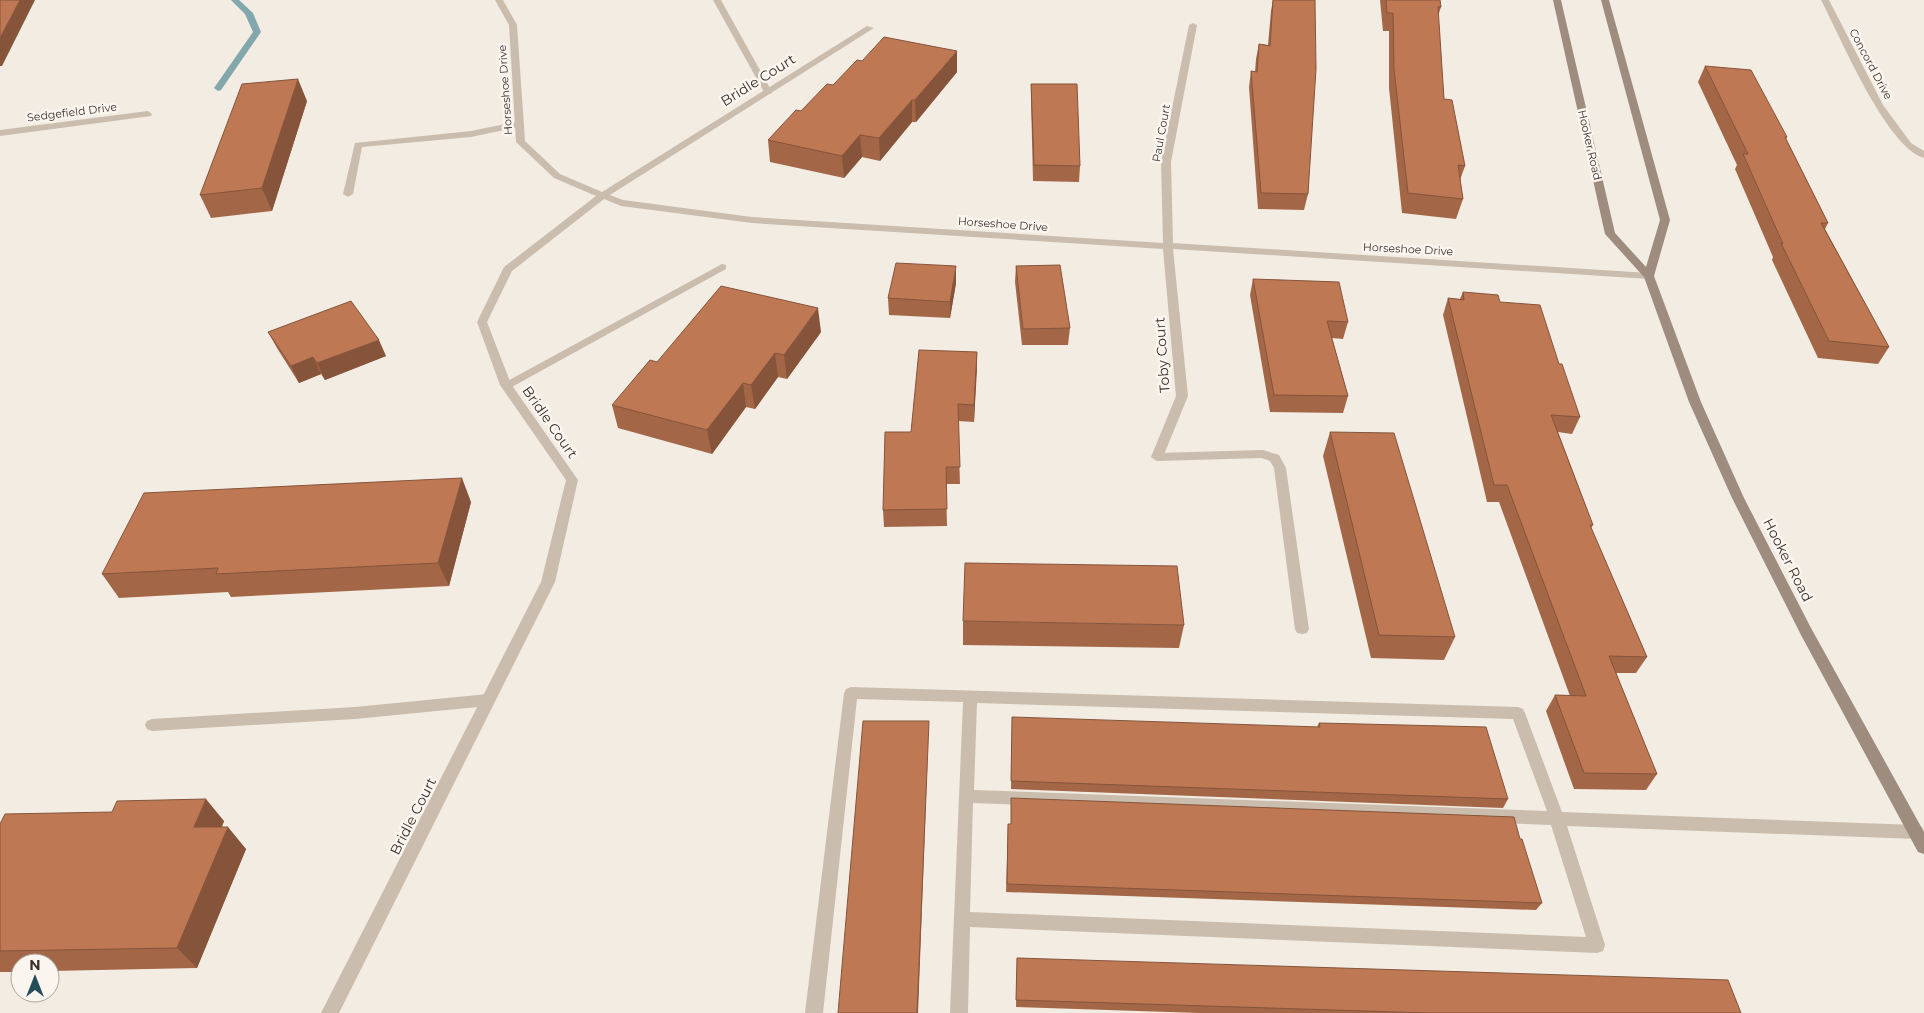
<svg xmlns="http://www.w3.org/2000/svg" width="1924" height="1013" viewBox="0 0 1924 1013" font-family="Montserrat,sans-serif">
<rect width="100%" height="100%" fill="#f2ece2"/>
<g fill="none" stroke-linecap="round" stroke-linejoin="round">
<path fill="#82a7ad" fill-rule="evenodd" d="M231,0h8l14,13 8,19 -40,58 -3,1 -4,-3 39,-56 -8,-18z"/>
<path fill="#cabdae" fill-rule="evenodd" d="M713,0h8l51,92 -1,2 -7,-2z
M520,121l4,3 -1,2 -52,11 -109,10 -9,47 -5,3 -5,-3 12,-51 116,-12z
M722,264l4,1v4l-216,119 -4,1 -6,-4z
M1263,450l16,5 7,13 23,161 -2,4 -5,1 -5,-1 -2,-4 -21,-161 -4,-7 -8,-3 -105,3 -6,-4 6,-4z
M851,687l667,20 5,2 2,4 37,99 354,13 6,2 2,5 -2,5 -6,2 -349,-13 38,119 -2,6 -6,2 -627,-26 -2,86h-18l13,-311 -106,-3 -34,314h-18l39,-320 2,-4zM977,703l536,16 34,92 -573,-21zM973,803l578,22 35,112 -616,-25z
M488,694l5,2 2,4 -2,4 -5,2 -133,13 -203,12 -5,-2 -2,-4 2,-4 5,-2 203,-12z"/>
<path fill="#cabdae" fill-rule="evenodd" d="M495,0h8l14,25 8,116 35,33 42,18 265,-166 7,2 -264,167 13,5 129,17 411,26 -2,-81 28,-137 4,-2 4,2 -26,137 2,81 476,30 5,3 -5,3 -476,-30 15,147 -25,61 -6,4 -6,-4 25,-61 -13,-147 -411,-26 -131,-17 -17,-7 -92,72 -25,51 24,62 67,96 -23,102 -216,431h-18l220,-431 25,-102 -66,-95 -23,-63 27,-55 92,-71 -42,-18 -38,-36 -7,-117z
M1821,0h8l54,105 28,38 13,8v7c-38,-11 -84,-122 -103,-158z
M148,111l4,3 -1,2 -151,20v-6z"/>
<path fill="#9e8d7f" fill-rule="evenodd" d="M1553,0h8l54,233 31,34 14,-47 -59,-220h8l61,220 -16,56 47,126 43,96 67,130 113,204v22l-6,-2 -117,-217 -69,-137 -43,-96 -45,-125 -39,-43z"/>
</g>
<path fill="#a36748" d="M1273,0h42l-7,194 -4,16 -46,-1 -9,-122 2,-16 4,1 1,-13 3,-15 9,1 3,-34z
M1380,0h60l1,7 -3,9 6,83 21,67 -5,14 3,19 -7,20 -54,-6 -13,-125v-57h-6z
M1705,66l82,71 -1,2 42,84 -3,6 64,118 -11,17 -60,-6 -46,-98 1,-3 -38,-88 2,-4 -39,-83z
M957,72l-41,50h-4l-32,39 -18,-4 -18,21 -74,-16 -2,-22 65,-55z
M1031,84l49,82 -1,16 -46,-1 -2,-82z
M307,101l-35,110 -61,7 -11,-23z
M1016,266l54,62 -2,17h-46l-7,-63z
M1253,279l95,43 -5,17 -11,-1 16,58 -5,17 -73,-1 -20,-117z
M956,283l-6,35 -61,-3 -1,-17z
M1463,292l37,10 59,62 21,53 -8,17 -14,-2 35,93 -2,3 56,129 -11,16h-20l41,101 -11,16 -72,-1 -28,-78 9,-16 15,1 -71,-194h-12l-44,-187 5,-17 12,1z
M268,332l118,24 -61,24 -4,-6 -22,9 -22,-35z
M821,332l-34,47 -9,-2 -23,32 -9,-2 -34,47 -94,-26 -6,-23z
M977,352l-3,70 -16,-1 2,63h-14l1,42 -63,1 -1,-17 28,-78z
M1330,432l125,205 -11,23 -73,-2 -48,-202z
M471,502l-22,84 -218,11 -3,-5 -109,6 -17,-24z
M963,621l221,4 -5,23 -216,-3z
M1319,723l189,76 -5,9 -492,-19 1,-64 305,2z
M224,821l-2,6 24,22 -49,119 -147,3v-8h-30v9h-20v-148z
M1008,824l512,15 22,64 -6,7 -530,-18z
M1017,958l724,55h-542l-183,-6z"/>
<path fill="#85543b" d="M20,0h15l-33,66h-2v-28z
M957,51v21l-41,50 -1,-22z
M298,79l9,22 -35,110 -10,-23z
M912,100v22l-32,39 -1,-23z
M860,135l2,22 -18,21 -2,-22z
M956,266v17l-6,35v-16z
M818,308l3,24 -34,47 -3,-24z
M379,340l7,16 -61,24 -8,-17z
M977,352v17l-3,53v-17z
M775,353l3,24 -23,32 -4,-24z
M313,357l8,17 -22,9 -8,-17z
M743,383l3,24 -34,47 -5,-24z
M462,478l9,24 -22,84 -11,-23z
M929,721l-11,292h-1z
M206,799l18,22 -12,28 -18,-22z
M228,827l18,22 -49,119 -20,-20z"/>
<path fill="#be7854" stroke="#85543b" d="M0,0h20l-20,38z
M1273,0h42l1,69 -8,125 -47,-1 -10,-122 6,1 2,-28 11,2z
M1386,0h54l1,7h-3l6,92 8,1 13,66 -7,-1 5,34 -55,-6 -14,-124 -1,-56h-6z
M884,37l73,14 -42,49h-3l-33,38 -19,-3 -18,21 -74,-16 28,-30 5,1 26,-27 6,1 24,-25 5,1z
M1705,66l46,4 36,67h-2l43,86h-7l68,124 -60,-6 -48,-98 2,1 -40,-90h5z
M298,79l-36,109 -62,7 42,-111z
M1031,84h46l3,82 -46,-1z
M896,263l60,3 -6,36 -62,-4z
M1060,265l10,63 -47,1 -7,-63z
M1253,279l86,3 9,40 -21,-1 21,75 -74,-1z
M721,286l97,22 -34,47 -9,-2 -24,32 -8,-2 -36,47 -95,-25 38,-45 7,2z
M1463,292l35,3 2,7 40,3 19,59h3l18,53 -29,-2 42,110h-3l57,132 -38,-1 48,118 -73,-1 -29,-78 31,1 -79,-211h-13l-46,-187 16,2z
M351,301l28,39 -62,23 -4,-6 -22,9 -23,-34z
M919,350l58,2 -3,53 -16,-1 2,63h-14l1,42 -64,1 2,-78h26z
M1330,432l64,1 61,204 -76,-2z
M462,478l-24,85 -222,11 2,-6 -116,6 42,-81z
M965,563l212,3 7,59 -221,-4z
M1012,717l308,10 -1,-4 167,4 22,72 -497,-18z
M863,721h66l-12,292h-79z
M1011,798l503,19 6,22h2l20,64 -535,-19 1,-60h3z
M206,799l-12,28h34l-51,121 -177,3v-127l5,-10 107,-2 5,-11z
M1017,958l711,22 13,33h-313l-412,-13z"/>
<g text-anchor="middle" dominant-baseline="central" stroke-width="5" stroke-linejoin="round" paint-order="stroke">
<g font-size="11" fill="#39312c" stroke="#faf5ee">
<text transform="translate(1871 64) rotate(62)">Concord Drive</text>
<text transform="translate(505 90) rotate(-94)">Horseshoe Drive</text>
<text transform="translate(72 112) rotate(-7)">Sedgefield Drive</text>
<text transform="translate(1161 133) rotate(-80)">Paul Court</text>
<text transform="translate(1590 145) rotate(77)">Hooker Road</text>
<text transform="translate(1003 224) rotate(4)">Horseshoe Drive</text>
<text transform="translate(1408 249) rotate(3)">Horseshoe Drive</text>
</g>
<g font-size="14" fill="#39312c" stroke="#faf5ee">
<text transform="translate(758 80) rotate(-32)">Bridle Court</text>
<text transform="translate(1162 355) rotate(-94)">Toby Court</text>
<text transform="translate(550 422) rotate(55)">Bridle Court</text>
<text transform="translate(1788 560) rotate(63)">Hooker Road</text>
<text transform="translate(413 816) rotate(-63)">Bridle Court</text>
</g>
</g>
<g transform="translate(35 978)"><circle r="24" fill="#faf5ee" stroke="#ada7a0"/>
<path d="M0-4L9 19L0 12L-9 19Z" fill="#244f58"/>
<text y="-8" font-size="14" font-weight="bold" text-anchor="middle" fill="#39312c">N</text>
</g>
</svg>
